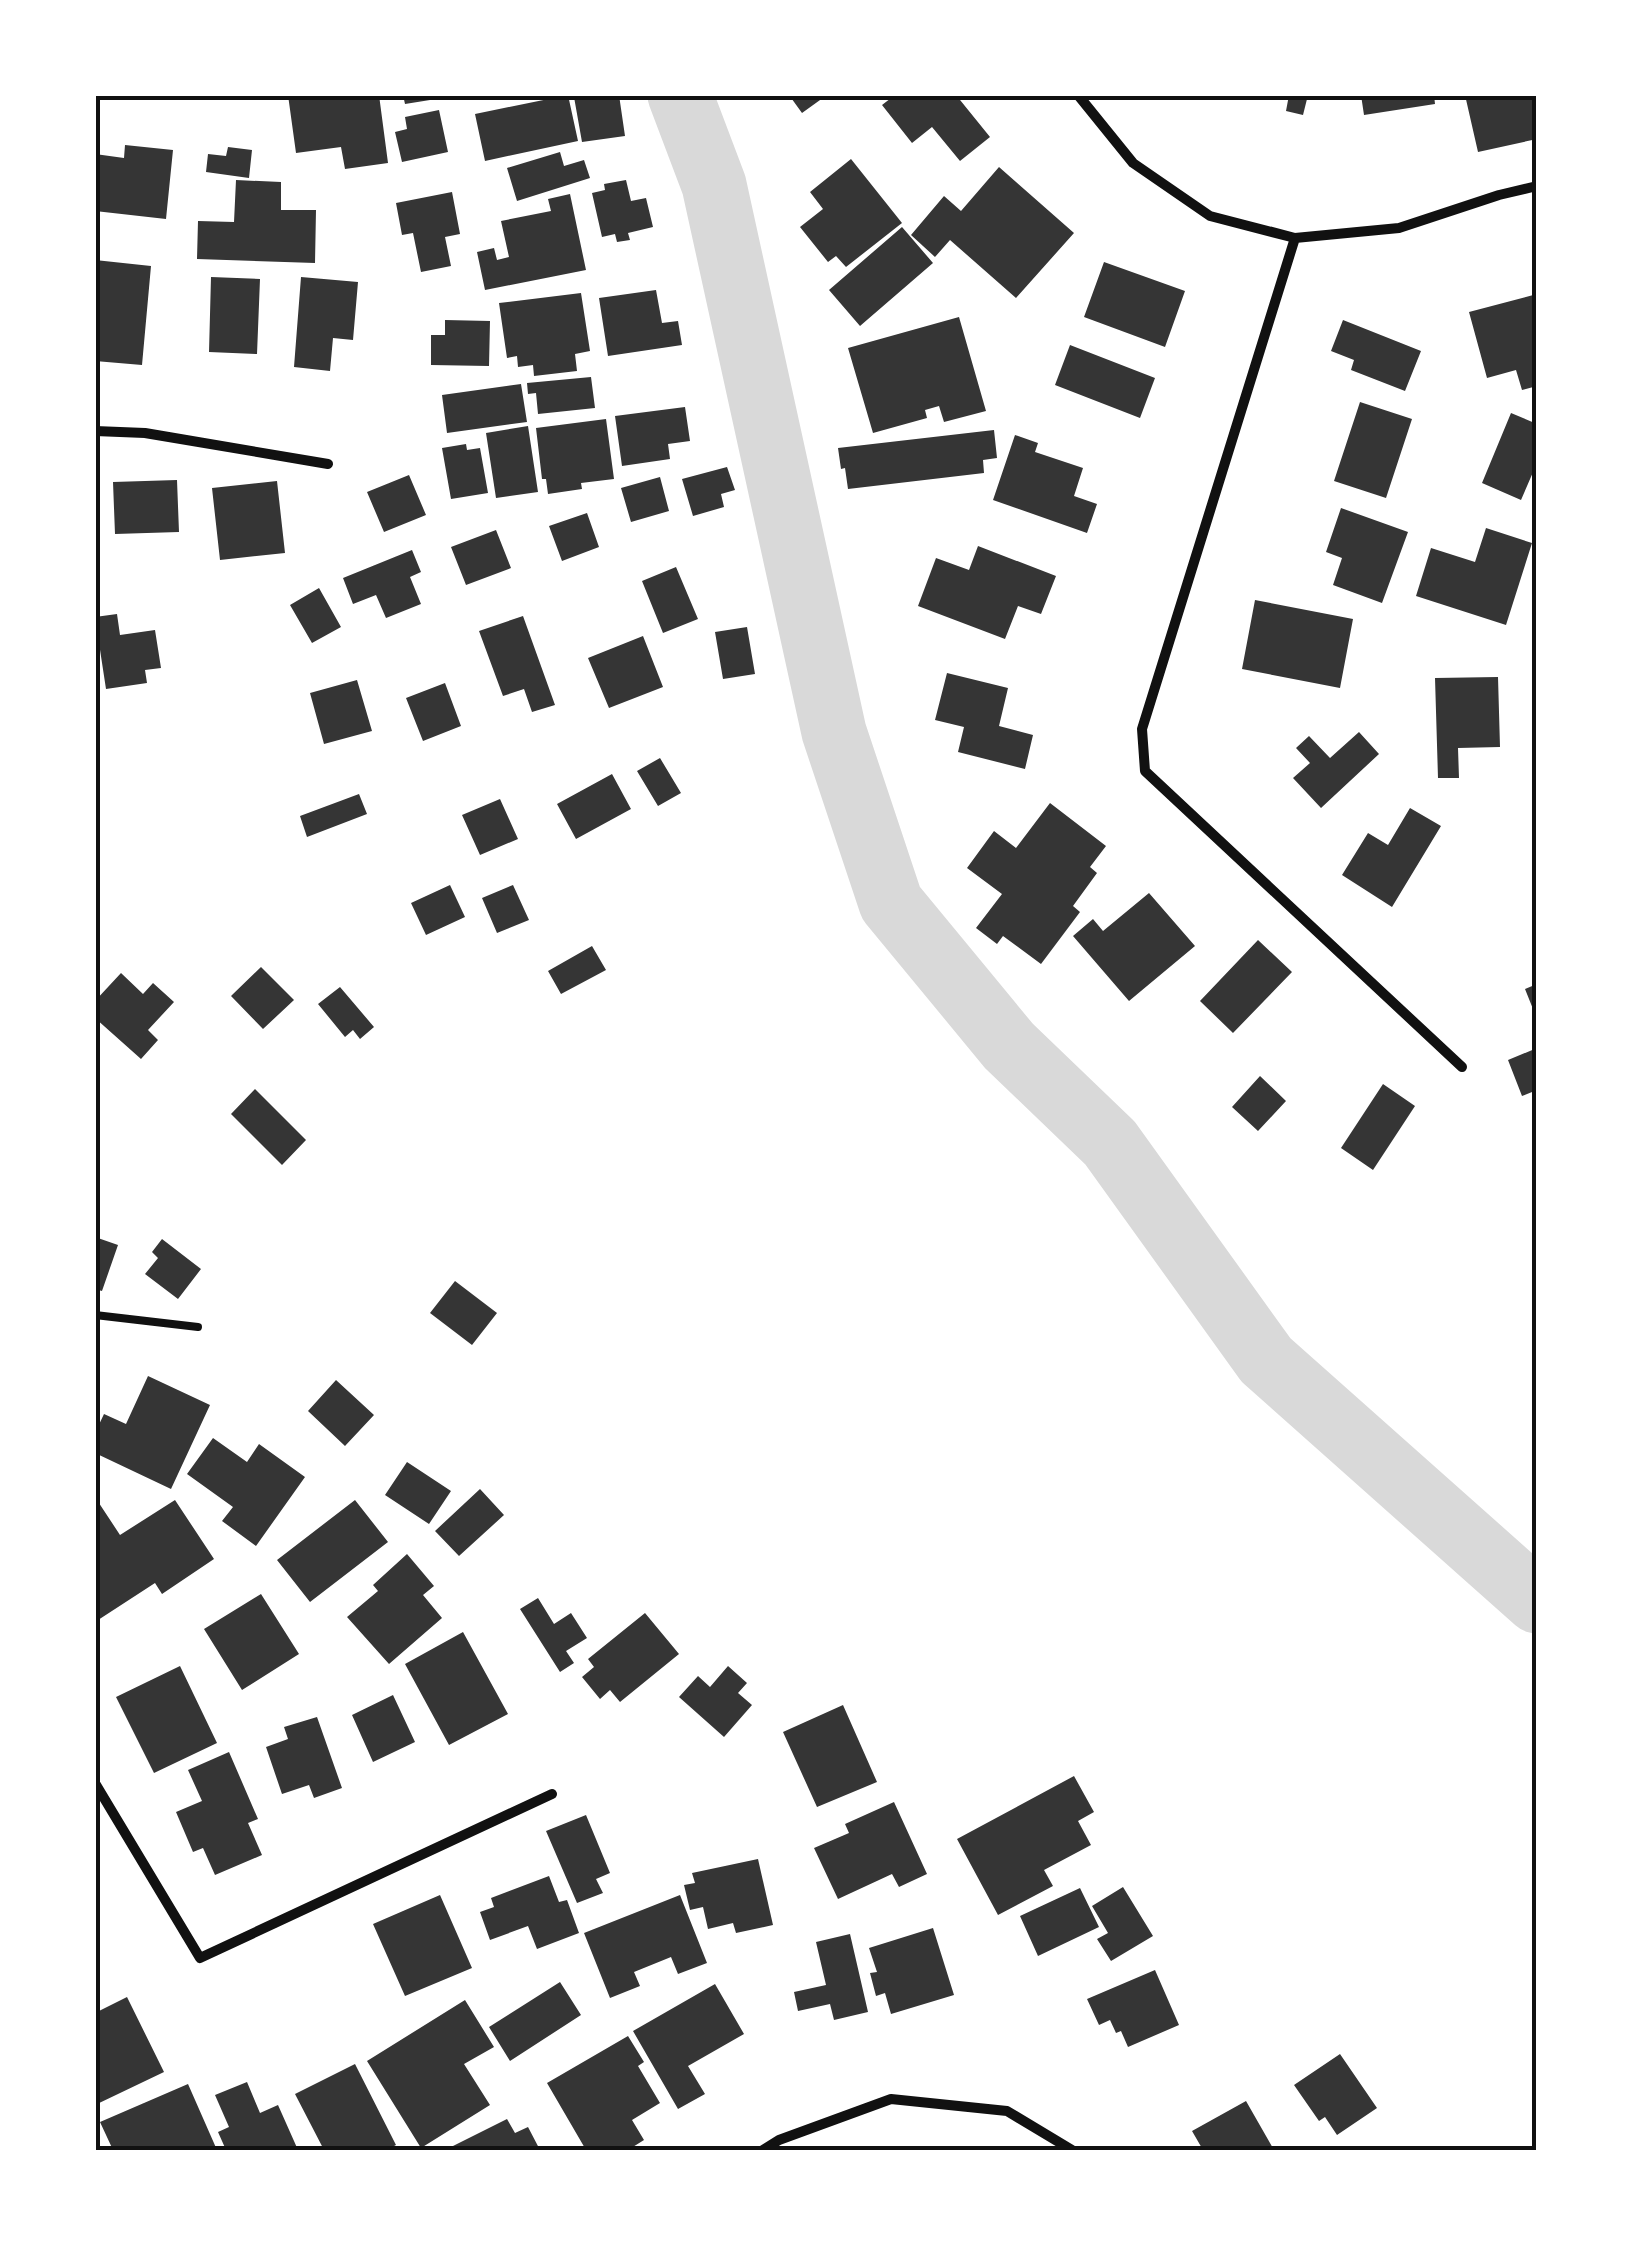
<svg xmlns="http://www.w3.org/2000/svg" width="1632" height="2245" viewBox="0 0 1632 2245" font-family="Figtree,sans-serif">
<rect width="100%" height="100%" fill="#fff"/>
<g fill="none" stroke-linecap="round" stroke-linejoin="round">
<path stroke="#d9d9d9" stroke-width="65" d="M680,95l34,90 120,547 57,171 118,143 101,97 156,217 271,241"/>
</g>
<path fill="#353535" d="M288,95h91l9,68 -43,6 -4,-22 -45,6z
M403,95h26l1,5 -25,4z
M568,95l10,46 -93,20 -10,-47z
M619,95l6,41 -43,6 -8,-45z
M789,95h38l-25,18z
M895,95h61l34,42 -30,24 -28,-34 -20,16 -30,-38z
M1289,95h19l-5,20 -17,-4z
M1361,95h73l1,9 -71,11z
M1465,95h72v44l-59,13z
M439,110l9,42 -46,10 -7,-30 12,-3 -2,-12z
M125,145l48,5 -7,69 -71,-8v-57l29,4z
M228,147l24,3 -3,28 -43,-6 2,-18 18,2z
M560,152l4,14 20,-6 6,18 -73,23 -10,-33z
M851,159l51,64 -56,44 -10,-11 -8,6 -28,-35 23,-18 -13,-17z
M999,167l75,66 -58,65 -66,-58 -15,17 -24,-22 33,-39 17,15z
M236,180l45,2v28h35l-1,53 -118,-4 1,-38 36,1z
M626,180l5,21 15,-3 7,29 -25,6 2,7 -13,2 -2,-8 -13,3 -10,-44 13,-3 -1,-6z
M452,192l8,42 -15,3 6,29 -30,6 -8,-39 -11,2 -6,-32z
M570,194l16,76 -101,20 -8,-38 17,-4 3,12 12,-3 -8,-36 50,-10 -3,-12z
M902,227l31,36 -73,63 -31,-36z
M95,260l56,6 -9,99 -47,-4z
M1104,262l81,29 -20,56 -81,-30z
M211,277l49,2 -3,75 -48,-2z
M301,277l57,5 -5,58 -20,-2 -3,33 -36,-4z
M656,290l6,33 16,-2 4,24 -74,11 -9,-58z
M581,293l9,58 -15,3 2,17 -43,5 -1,-11 -15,2 -1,-11 -10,2 -8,-55z
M1537,294v92l-15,4 -6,-20 -29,8 -18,-66z
M959,317l27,94 -42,11 -5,-16 -14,4 2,8 -54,15 -25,-85z
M445,320l45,1 -1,45 -58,-1v-30h14z
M1343,320l78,31 -16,40 -54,-21 3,-10 -23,-9z
M1070,345l85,33 -15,40 -85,-33z
M591,377l4,31 -57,6 -2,-21 -8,1 -1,-11z
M521,384l6,38 -80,11 -5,-38z
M1360,402l52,17 -26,79 -52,-17z
M685,407l5,34 -22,3 2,15 -48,7 -7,-50z
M1511,413l26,11v39l-16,37 -39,-17z
M606,419l8,60 -33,4 1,6 -34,5 -2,-15h-4l-6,-51z
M528,426l10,66 -42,6 -10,-65z
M994,430l3,28 -14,2 1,13 -136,16 -3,-21 -4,1 -3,-21z
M1015,435l23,8 -3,9 48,16 -9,28 23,8 -10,29 -94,-33z
M466,444l1,6 13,-2 8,45 -37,6 -9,-51z
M727,467l8,23 -14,4 3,13 -31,9 -11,-37z
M409,475l17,40 -42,17 -17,-40z
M660,477l9,34 -38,11 -10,-34z
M177,480l2,52 -64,2 -2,-52z
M277,481l8,72 -65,7 -8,-72z
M1341,508l67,24 -26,71 -49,-18 9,-27 -16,-6z
M587,513l12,34 -37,14 -13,-35z
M1486,528l46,15 -26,82 -90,-29 15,-48 44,14z
M496,530l15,38 -45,17 -15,-38z
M978,546l78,30 -15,38 -23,-8 -13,33 -87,-33 18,-48 33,12z
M412,550l9,22 -11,5 11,27 -35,14 -10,-23 -23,9 -10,-26z
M676,567l22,52 -35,14 -21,-52z
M319,588l22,39 -29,16 -22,-38z
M1255,600l98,19 -13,69 -98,-19z
M117,614l3,21 35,-5 6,38 -16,2 2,13 -41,6 -11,-72z
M523,616l32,89 -23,7 -8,-23 -21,7 -24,-65z
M747,627l8,47 -32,5 -8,-47z
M643,636l20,51 -54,21 -21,-50z
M947,673l61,15 -9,38 34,9 -8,34 -67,-17 6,-25 -29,-7z
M1498,677l2,70 -42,1 1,30h-21l-3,-100z
M357,680l15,51 -48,13 -14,-51z
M445,683l16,43 -38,15 -17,-43z
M1359,732l20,22 -58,54 -28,-30 17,-15 -14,-15 13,-12 21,22z
M660,758l21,35 -23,13 -21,-35z
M612,774l19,35 -55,30 -19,-35z
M359,794l8,20 -60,23 -7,-21z
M500,799l18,40 -38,16 -18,-40z
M1050,803l56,43 -16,21 7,6 -24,33 7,6 -39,52 -38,-28 -6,8 -21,-16 26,-34 -35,-26 27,-37 22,17z
M1410,808l31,18 -49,81 -50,-32 26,-42 20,12z
M450,885l15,32 -39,18 -15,-32z
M513,885l16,35 -32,13 -15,-35z
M1149,893l46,53 -66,55 -56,-65 20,-17 10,12z
M1258,940l34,32 -59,61 -33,-32z
M592,946l14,24 -45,24 -13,-23z
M261,967l33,33 -31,29 -32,-33z
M121,973l22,21 10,-11 21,19 -26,28 10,10 -17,19 -46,-41v-17z
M1537,984v35l-12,-30z
M340,987l34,40 -14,12 -7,-9 -8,7 -27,-33z
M1537,1048v42l-15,6 -14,-36z
M1260,1076l26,25 -28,30 -26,-24z
M1383,1084l32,22 -42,64 -32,-22z
M255,1089l51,51 -24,25 -51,-51z
M95,1237l23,8 -16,46 -7,-2z
M162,1239l39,30 -23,30 -33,-25 13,-16 -6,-6z
M455,1281l42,32 -25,32 -42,-32z
M148,1376l62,29 -39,84 -76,-36v-20l9,-19 22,10z
M336,1380l38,35 -29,31 -37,-35z
M213,1438l34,24 12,-18 46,33 -49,69 -34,-25 11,-14 -46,-33z
M407,1462l44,29 -22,33 -44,-29z
M480,1489l24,26 -45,41 -24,-25z
M95,1497l25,38 55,-35 39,59 -52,35 -7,-11 -60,39z
M355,1500l33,42 -78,60 -33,-42z
M407,1554l27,32 -11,9 19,23 -53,46 -42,-47 31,-26 -5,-6z
M261,1594l38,60 -57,36 -38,-61z
M538,1598l16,26 17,-11 16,25 -21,13 8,12 -14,9 -40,-63z
M645,1613l34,41 -59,48 -10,-12 -10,9 -18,-22 12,-10 -6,-8z
M463,1632l45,82 -59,31 -44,-81z
M180,1666l37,77 -63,30 -38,-76z
M728,1666l19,17 -9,10 14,12 -28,32 -45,-40 19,-21 12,11z
M393,1695l22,47 -42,20 -21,-47z
M843,1705l34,77 -60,25 -34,-75z
M317,1717l25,71 -28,10 -5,-13 -27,9 -16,-47 22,-8 -4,-12z
M229,1752l29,67 -10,4 14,32 -47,20 -12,-27 -10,4 -17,-40 26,-11 -14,-31z
M1074,1776l20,36 -16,9 13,24 -47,25 9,16 -55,29 -41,-76z
M894,1802l33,72 -28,13 -7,-13 -54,25 -24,-51 35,-15 -4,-9z
M586,1815l24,58 -14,6 7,14 -26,10 -31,-72z
M758,1859l15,66 -37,8 -3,-10 -25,6 -5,-22 -13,3 -6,-25 11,-2 -3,-10z
M549,1876l10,26 8,-2 12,33 -42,16 -9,-23 -38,14 -10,-28 14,-5 -3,-9z
M1123,1887l30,49 -42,25 -14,-22 11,-6 -16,-27z
M1080,1888l19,39 -61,29 -18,-40z
M440,1895l32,73 -67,28 -32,-72z
M680,1895l27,68 -29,11 -7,-17 -37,15 6,14 -30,12 -26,-65z
M933,1928l21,67 -63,19 -6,-21 -9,3 -6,-23 7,-1 -8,-24z
M850,1934l18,78 -34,8 -4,-16 -32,7 -4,-19 32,-7 -10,-43z
M1155,1970l24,55 -51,22 -7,-16 -5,2 -6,-13 -11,5 -12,-26z
M560,1982l21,33 -71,46 -21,-34z
M715,1984l29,50 -56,32 17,28 -27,15 -45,-78z
M127,1997l37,75 -69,33v-92z
M465,2000l29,47 -30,17 26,41 -69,43 -54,-87z
M628,2036l16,26 -6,4 22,37 -28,17 12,20 -16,10h-42l-39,-67z
M1340,2054l37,54 -40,27 -12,-18 -6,4 -25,-36z
M355,2064l41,81 -10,5h-62l-29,-56z
M247,2082l13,31 18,-8 20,45h-72l-8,-18 11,-5 -14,-32z
M188,2084l29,66h-104l-13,-28z
M1246,2101l28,49h-71l-11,-19z
M507,2119l8,14 13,-6 12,23h-95z"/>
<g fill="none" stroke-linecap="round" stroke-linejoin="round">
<path stroke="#111" stroke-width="8" d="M95,1315l103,12"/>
<path stroke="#111" stroke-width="10" d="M1078,95l55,68 77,53 85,22 104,-10 100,-33 38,-9
M1295,238l-153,491 3,42 317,296
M95,431l50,2 183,31
M95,1783l105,175 352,-164
M763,2150l16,-10 112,-41 116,12 65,39"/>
</g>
<rect width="1632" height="2245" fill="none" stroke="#ffffff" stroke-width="195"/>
<rect x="98" y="98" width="1436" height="2050" fill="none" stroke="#111" stroke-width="4"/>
</svg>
